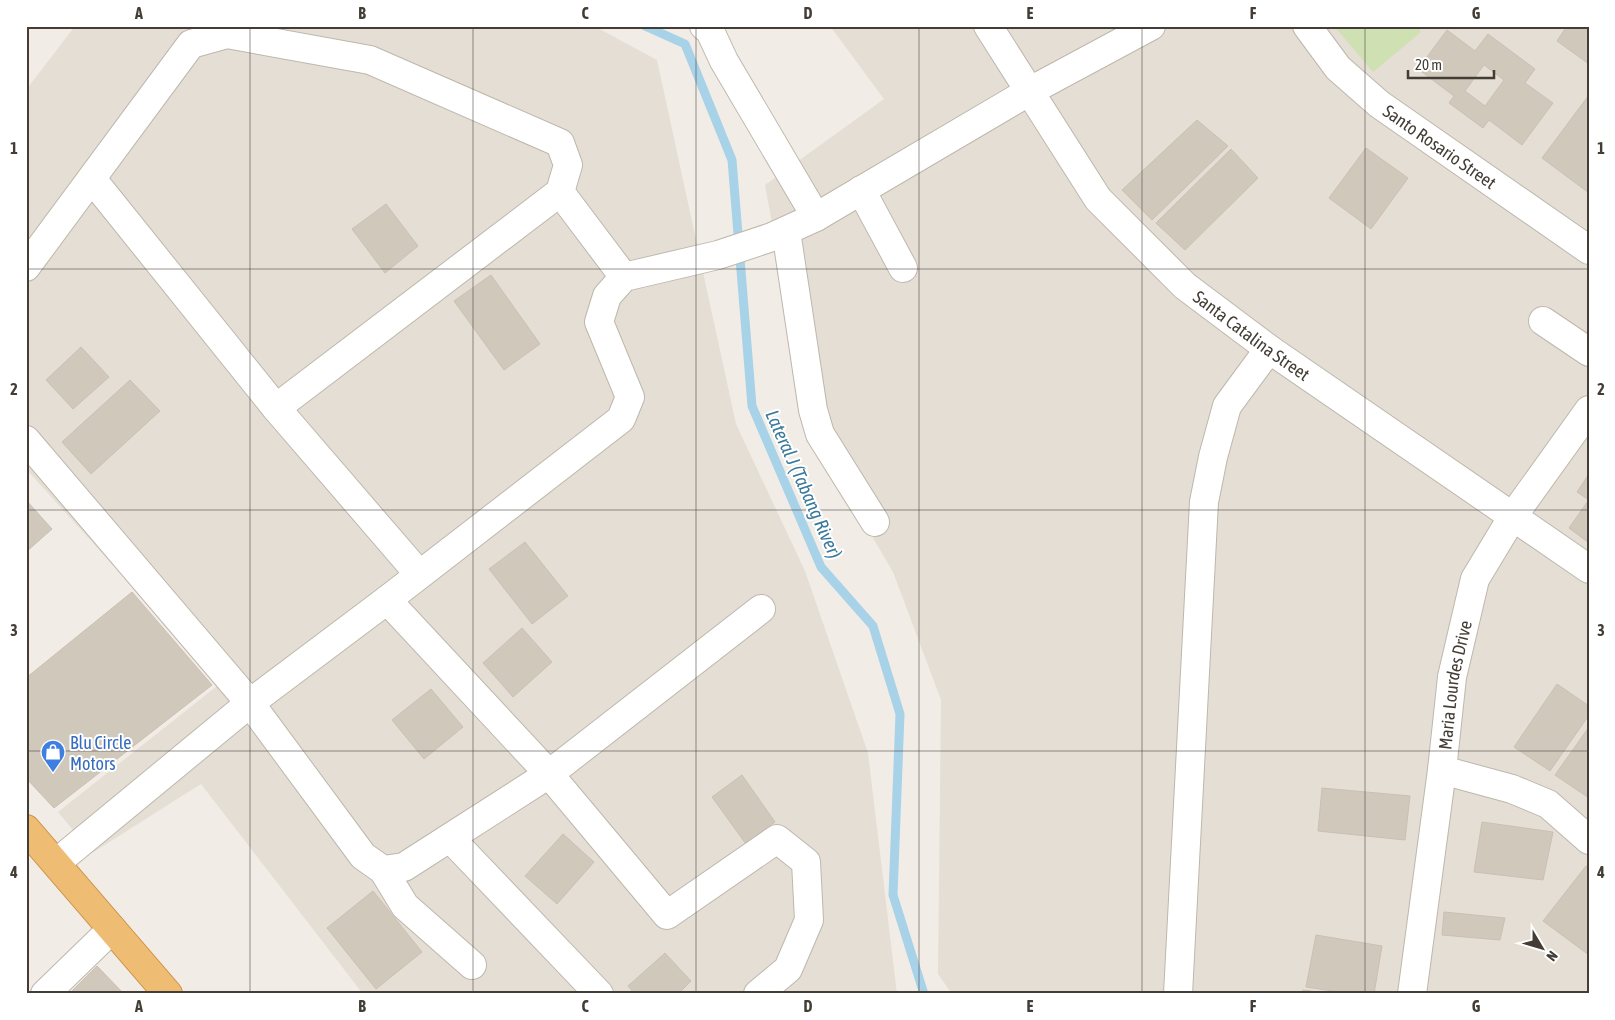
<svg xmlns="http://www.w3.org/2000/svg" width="1615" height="1020" viewBox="0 0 1615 1020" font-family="'Asap Condensed',sans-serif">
<rect width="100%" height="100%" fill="#f1ede6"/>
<path fill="#e4ded4" d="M75,26h519l63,34 79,364 69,147 63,182 29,241h-534l-162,-210 -109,69 -34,-41 159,-126 -86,-101 -105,-116v-379z
M830,26h759v968h-637l-14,-20 3,-274 -48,-128 -83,-141 -45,-246 119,-86z"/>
<path fill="#cfe1b2" d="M1334,26h82l5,6 -48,40z"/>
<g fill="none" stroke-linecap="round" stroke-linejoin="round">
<path stroke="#a8d2e8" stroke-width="9" d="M645,26l40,18 47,116 20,246 69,161 52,59 27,88 -7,181 31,99"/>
</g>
<path fill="#d1c8bc" stroke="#cbbfb0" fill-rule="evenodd" d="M1567,26h22v38l-32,-23z
M1447,30l28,21 13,-17 47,35 -10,14 28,20 -31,42 -33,-25 -6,8 -34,-25 5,-7 -36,-27zM1484,65l20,15 -19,26 -20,-15z
M1589,95v98l-47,-35z
M1197,120l31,26 -76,74 -30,-30z
M1366,148l42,30 -37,51 -42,-31z
M1231,149l27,29 -73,72 -29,-27z
M386,204l32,42 -33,27 -33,-44z
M491,275l49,69 -36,26 -50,-69z
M81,347l28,30 -36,32 -27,-29z
M130,380l30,31 -69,63 -29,-32z
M1589,474v26l-12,-8z
M26,500l26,29 -26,23z
M1588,501l1,1v41l-20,-15z
M525,542l43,54 -36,28 -43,-55z
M132,592l80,93 -158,123 -28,-30v-100z
M522,628l30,34 -39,35 -30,-34z
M1557,684l32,22v9l-39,56 -36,-24z
M431,689l32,38 -39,32 -32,-39z
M1589,727v71l-34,-23z
M742,775l33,47 -29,22 -34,-47z
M1322,788l88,8 -5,44 -87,-9z
M1482,822l71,10 -10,48 -69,-8z
M563,834l31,28 -37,42 -32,-28z
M1586,866l3,2v87l-46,-34z
M373,891l49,61 -46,37 -49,-61z
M1444,912l61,6 -5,22 -58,-5z
M1316,935l66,11 -8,48h-21l-47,-7z
M665,953l26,28 -13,13h-43l-7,-8z
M97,966l27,28h-55z
M1303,990l28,4h-29z"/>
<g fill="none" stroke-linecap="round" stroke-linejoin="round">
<defs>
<g id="minor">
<path d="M704,26l6,5 14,30 92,156"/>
<path id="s1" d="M988,26l110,173 87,87 84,63 320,220"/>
<path id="s2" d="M1307,26l31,42 41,36 210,146"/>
<path d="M92,179l184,229 143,166"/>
<path d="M861,190l42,78"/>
<path d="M560,192l64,85"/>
<path d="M786,231l27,179 7,24 55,88"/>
<path d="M26,267l165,-223 36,-10 143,26 190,83 8,22 -8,27 -284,216"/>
<path d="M1543,321l46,31"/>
<path d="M26,440l224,263 113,153 20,14 21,-3 145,-93 212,-165"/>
<path d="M387,600l162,174 118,141 110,-76 29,23 3,58 -21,49 -30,25"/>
<path d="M1442,770l70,19 36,15 41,36"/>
<path d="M450,838l149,156"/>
<path d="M56,863l194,-160 137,-103 234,-181 9,-22 -31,-75 8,-26 17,-19 94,-22 54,-18 44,-20 214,-126 121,-65"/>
<path d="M383,870l22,36 67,59"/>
<path d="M45,994l67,-65"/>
<path d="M1178,994l26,-492 9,-45 14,-51 42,-57"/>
<path id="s3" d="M1412,994l30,-224 10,-93 23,-98 38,-63 76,-106"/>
</g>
<path id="highway" d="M26,829l142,165"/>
</defs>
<use href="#minor" stroke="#beb7ac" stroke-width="30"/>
<use href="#highway" stroke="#cc9145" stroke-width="30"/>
<use href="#minor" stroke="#fff" stroke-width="28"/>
<use href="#highway" stroke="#eebd73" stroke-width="28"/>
</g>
<path fill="none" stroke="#433d36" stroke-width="1" stroke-opacity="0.55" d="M250,26v968M473,26v968M696,26v968M919,26v968M1142,26v968M1365,26v968M26,269h1563M26,510h1563M26,751h1563"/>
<defs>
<symbol id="shop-pin" viewBox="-11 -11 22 30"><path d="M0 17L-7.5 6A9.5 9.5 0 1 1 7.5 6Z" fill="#3f7fe0" stroke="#fff"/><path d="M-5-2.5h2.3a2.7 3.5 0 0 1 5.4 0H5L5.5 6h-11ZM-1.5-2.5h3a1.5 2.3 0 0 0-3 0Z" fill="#fff"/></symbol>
</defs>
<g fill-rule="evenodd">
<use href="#shop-pin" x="39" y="738" width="28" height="38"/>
</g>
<g text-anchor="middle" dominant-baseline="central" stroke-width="4" stroke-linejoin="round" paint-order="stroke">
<g font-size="18" fill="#433d36" stroke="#fff">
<text stroke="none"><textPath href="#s2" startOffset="181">Santo Rosario Street</textPath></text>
<text stroke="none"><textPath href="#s1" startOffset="411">Santa Catalina Street</textPath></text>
<text stroke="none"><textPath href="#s3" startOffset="312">Maria Lourdes Drive</textPath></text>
</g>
<g font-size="18" fill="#366cbe" stroke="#fff" text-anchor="start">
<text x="70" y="742">Blu Circle<tspan x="70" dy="21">Motors</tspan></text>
</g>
<g font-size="19" font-style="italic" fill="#39799c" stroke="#fff">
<text transform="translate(804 484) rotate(66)">Lateral J (Tabang River)</text>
</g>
</g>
<rect width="1615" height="1020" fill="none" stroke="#ffffff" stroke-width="55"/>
<g transform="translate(1542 948) rotate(128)" stroke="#ffffff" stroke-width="4" paint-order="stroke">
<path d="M0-4L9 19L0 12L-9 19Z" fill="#433d36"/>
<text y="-8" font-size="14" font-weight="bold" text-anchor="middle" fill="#433d36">N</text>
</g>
<path d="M1408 70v8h86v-8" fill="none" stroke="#433d36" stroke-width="2.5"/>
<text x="1415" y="70" font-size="15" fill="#433d36" stroke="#ffffff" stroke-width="4" paint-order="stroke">20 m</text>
<rect x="28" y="28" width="1560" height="964" fill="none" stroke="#433d36" stroke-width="2"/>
<g font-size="16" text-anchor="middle" font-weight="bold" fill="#433d36">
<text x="139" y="19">A</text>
<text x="362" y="19">B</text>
<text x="585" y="19">C</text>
<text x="808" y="19">D</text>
<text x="1030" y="19">E</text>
<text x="1253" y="19">F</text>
<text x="1476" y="19">G</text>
<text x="14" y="154">1</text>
<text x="1601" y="154">1</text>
<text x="14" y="395">2</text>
<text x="1601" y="395">2</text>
<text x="14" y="636">3</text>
<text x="1601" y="636">3</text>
<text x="14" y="878">4</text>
<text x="1601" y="878">4</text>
<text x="139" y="1012">A</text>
<text x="362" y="1012">B</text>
<text x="585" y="1012">C</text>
<text x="808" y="1012">D</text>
<text x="1030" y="1012">E</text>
<text x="1253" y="1012">F</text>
<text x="1476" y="1012">G</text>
</g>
</svg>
